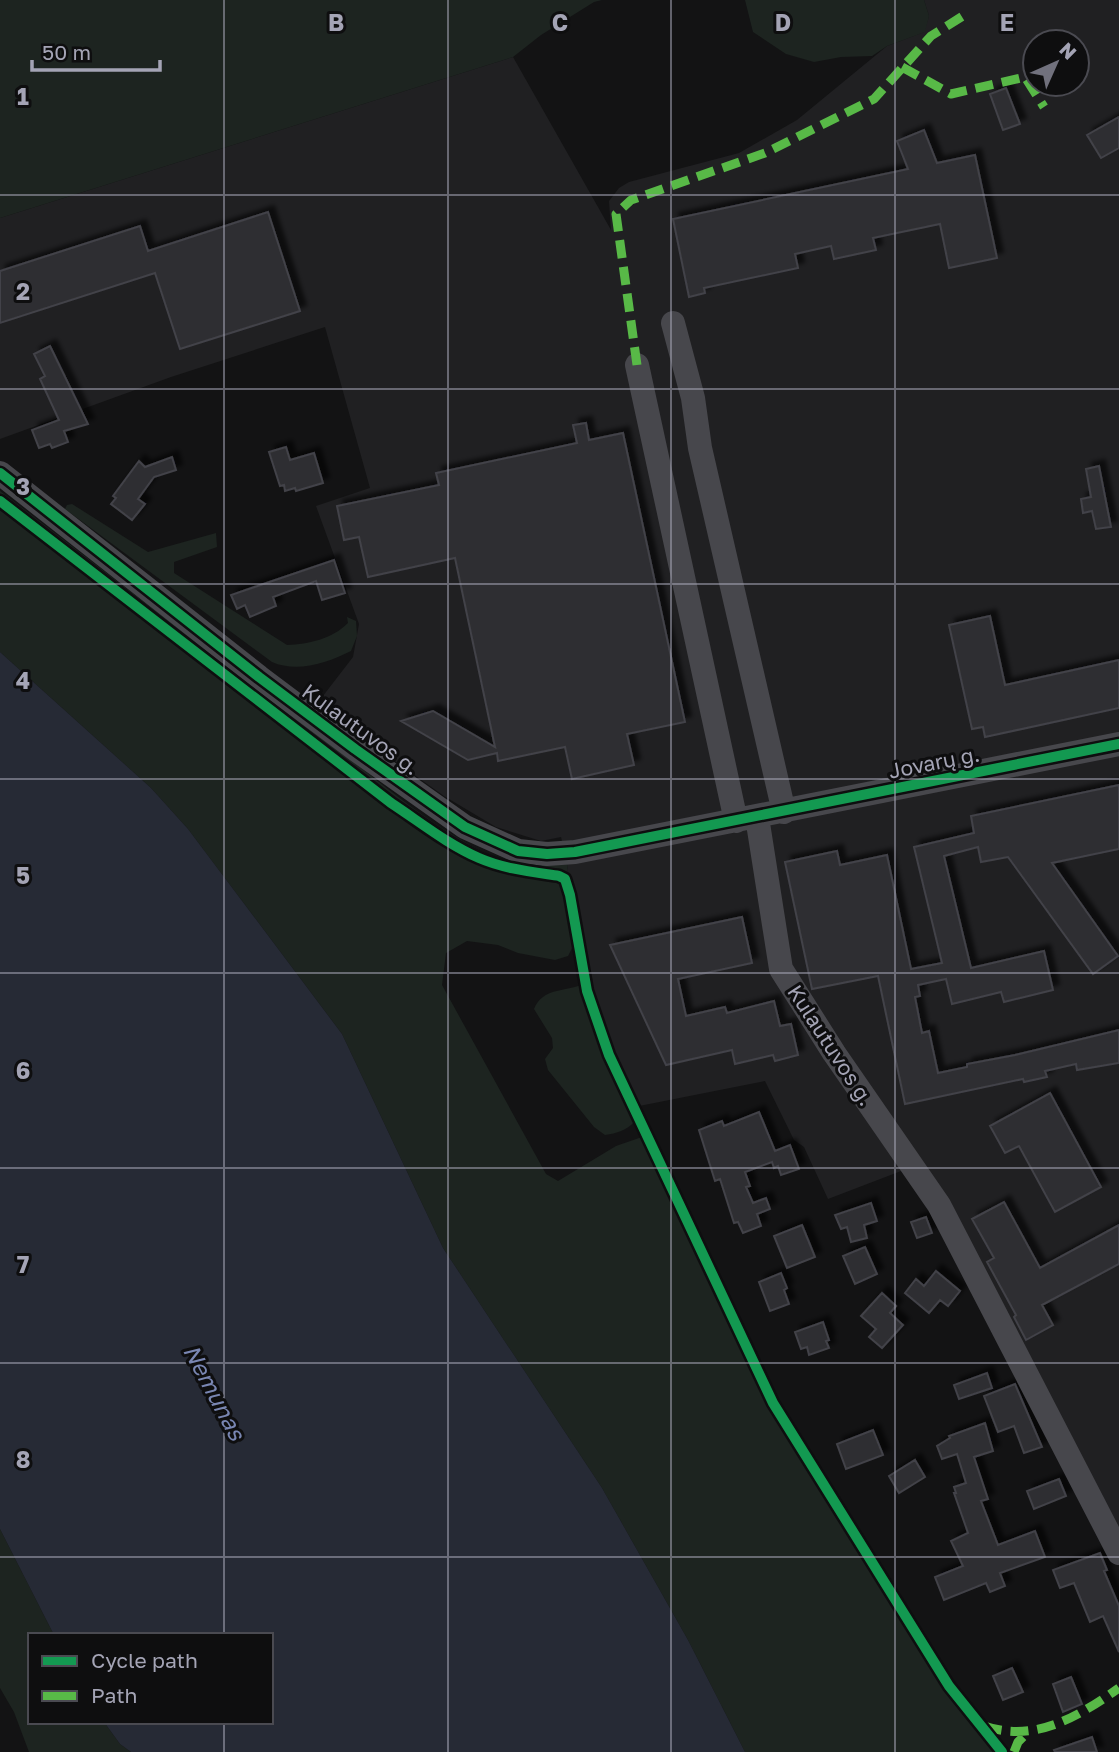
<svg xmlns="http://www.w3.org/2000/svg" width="1119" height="1752" viewBox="0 0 1119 1752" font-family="'Golos Text',sans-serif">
<defs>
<filter id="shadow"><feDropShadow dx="6" dy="-6" stdDeviation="2" flood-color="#0009"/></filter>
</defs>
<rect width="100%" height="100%" fill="#131314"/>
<path fill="#202022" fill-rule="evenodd" d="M924,0h195v1539l-197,-376 -94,36 -24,-52 -10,-7 -29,-59 -136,27 -25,-51 -23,-72 -8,-39 -8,-59 3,-23 -7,-27 -20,4 -45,-14 -52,-31 -128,-91 37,-48 6,-33 -43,-118 54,-18 -45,-161 -154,50 -171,62v-221l513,-161 98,173 -2,-29 10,-13 10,-6 110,-29 58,-33 90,-74 37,-14 5,-16zM1035,42h42v42h-42z"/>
<path fill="#1d2420" d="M0,0h602l-8,2 -53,33 -28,22 -513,161z
M745,0h179l5,16 -4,16 -38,14 -15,10 -31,1 -27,5 -28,-8 -33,-22z
M0,491c111,85 221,172 333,255 50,38 100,83 157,109 27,12 49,11 78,9l-3,23 8,59 -5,10 -13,4 -37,-7 -20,-8 -31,-4 -21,12 -4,32 104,189 12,7 58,-35 26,-9 122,262 193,306 38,47h-250l-57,-112 -86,-152 -159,-240 -101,-214 -154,-205 -37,-41 -151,-136z
M72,504l76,48 68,-19 1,14 -43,15v11l113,72c22,-1 45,-6 61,-22l-1,-6 9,4 1,15 -6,15c-24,12 -54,22 -79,11l-207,-153 2,-4z
M581,985l23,72 31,64c-9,10 -18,12 -30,14l-11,-8 -46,-57 -3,-11 8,-11 -1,-10 -18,-29c9,-21 28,-17 47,-24z
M0,1529l54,106h-24v87h74l16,22 11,8h-102l-15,-40 -14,-24z"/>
<path fill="#262a35" d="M0,652l151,136 37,41 154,205 101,214 159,240 86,152 57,112h-614l-11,-8 -16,-22h167v-87h-217l-54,-106z"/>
<path fill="#2f2f32" stroke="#424248" stroke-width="2" filter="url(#shadow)" d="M1006,88l14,36 -17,6 -13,-36z
M1119,117v31l-18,10 -14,-23z
M924,130l13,33 38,-8 22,103 -48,10 -9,-44 -67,14 3,12 -42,9 -3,-13 -36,8 3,14 -94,20 1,5 -16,4 -16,-78 235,-50 -11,-28z
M268,212l32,99 -120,38 -25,-76 -155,50v-52l140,-45 8,25z
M50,346l38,78 -24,7 4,11 -16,6 -2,-4 -11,4 -7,-18 27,-10 -19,-41 5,-3 -11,-22z
M586,423l3,17 34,-7 62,289 -58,12 7,31 -62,14 -7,-32 -67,14 -1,-8 -29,7 -67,-39 32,-10 62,36 -40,-189 -87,19 -9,-40 -15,3 -7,-34 102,-21 -3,-12 141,-30 -4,-18z
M286,447l4,13 24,-7 9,30 -27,8 -1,-3 -10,3 -1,-6 -4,1 -11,-34z
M172,457l4,13 -22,7 -16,22 7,5 -13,16 -21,-16 5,-6 -3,-2 26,-35 6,6z
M1099,466l12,61 -15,2 -4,-18 -9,2 -2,-14 10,-2 -5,-28z
M334,560l11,33 -23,7 -6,-19 -43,16 3,9 -26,11 -5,-12 -8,4 -6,-14z
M990,616l15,69 114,-25v48l-134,29 -2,-10 -11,2 -23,-104z
M1119,785v64l-67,14 66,93 -25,18 -85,-117 -27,5 -3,-15 -34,9 27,112 73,-17 9,39 -49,12 -3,-10 -49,12 -6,-25 -28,6 2,11 -5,1 7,36 7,-2 9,42 29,-6v-3l48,-9 104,-25v33l-42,7 -1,-6 -31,7 2,6 -23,5 -1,-3 -118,25 -27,-128 -66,13 -27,-127 52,-11 3,14 47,-10 24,114 31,-6 -28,-116 60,-14 -3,-17z
M742,917l10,46 -74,16 8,37 39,-9 2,6 47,-12 6,25 11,-2 7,31 -23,6 -2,-6 -38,9 -3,-14 -66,15 -56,-120z
M1050,1093l51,94 -46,25 -36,-66 -14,7 -15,-27z
M759,1112l16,39 15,-6 9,24 -18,6 -3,-9 -4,2 -2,-6 -27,10 5,14 -4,1 7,16 13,-5 4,11 -13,5 4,12 -18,7 -5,-11 -4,1 -14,-44 -5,2 -16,-51 23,-9 2,5z
M1004,1202l36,66 79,-43v39l-77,41 11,20 -27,15 -12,-23 2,-2 -29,-53 7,-4 -22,-39z
M871,1203l6,18 -13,4 3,13 -16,4 -4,-15 -6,2 -6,-14z
M926,1217l6,16 -15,5 -6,-16z
M802,1225l13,32 -28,11 -13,-32z
M865,1247l12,27 -22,10 -12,-28z
M936,1271l24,20 -12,15 -8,-6 -11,13 -24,-20 11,-14 8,7z
M781,1273l6,15 -3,2 5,14 -19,7 -11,-29z
M882,1293l14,13 -6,7 13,12 -21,23 -13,-11 7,-8 -15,-13z
M823,1322l6,18 -3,1 3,7 -20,7 -2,-8 -6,2 -6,-17z
M987,1373l5,15 -33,11 -5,-14z
M1015,1384l27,63 -18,6 -10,-27 -16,6 -14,-36z
M985,1423l8,28 -19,6 14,42 -7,2 17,44 37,-14 10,26 -45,16 5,13 -15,6 -4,-9 -42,17 -9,-23 28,-11 -12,-25 17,-8 -14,-40h2l-2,-6 12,-4 -9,-29 -15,5 -5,-13 13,-8 -1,-2z
M873,1430l10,25 -37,14 -9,-25z
M915,1460l10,17 -26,16 -10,-17z
M1059,1479l7,17 -32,13 -7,-18z
M1100,1553l7,17 -3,1 15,35v46l-16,-36 -13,6 -16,-39 -14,5 -7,-18z
M1012,1668l11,24 -20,8 -10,-24z
M1071,1677l11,27 -19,8 -10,-28z
M1092,1737l5,15h-42l-1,-2z"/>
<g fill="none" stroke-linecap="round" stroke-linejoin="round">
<path stroke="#47474c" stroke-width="24" d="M673,323l20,75 7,50 84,364
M637,365l99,456
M0,473l259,204 96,72 110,78 53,24 29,3 28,-2 544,-108
M757,817l24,152 53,84 105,152 180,348"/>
<path stroke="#58b947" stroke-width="9" stroke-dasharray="18 9" stroke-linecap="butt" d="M902,67l49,27 74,-17 19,30
M637,365l-21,-151 15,-14 134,-47 109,-54 57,-63 35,-22
M984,1726c51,17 94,-9 135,-38
M1014,1752l4,-10 9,-9"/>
<defs>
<path id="cycleway" d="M0,473l259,204 96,72 110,78 53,24 29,3 28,-2 544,-108
M0,501l391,302c29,19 56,41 88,55 25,11 54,14 80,18l6,3 5,16 17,96 22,64 164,348 176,283 53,66"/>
</defs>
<use href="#cycleway" stroke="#0e0e0f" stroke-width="15"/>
<use href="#cycleway" stroke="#139951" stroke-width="10"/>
</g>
<path fill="none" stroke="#a4a4b5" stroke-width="2" stroke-opacity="0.55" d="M224,0v1635M448,0v1752M671,0v1752M895,0v1752M0,195h1119M0,389h1119M0,584h1119M0,779h1119M0,973h1119M0,1168h1119M0,1363h1119M0,1557h1119M224,1722v30"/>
<g text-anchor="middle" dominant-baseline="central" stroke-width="6" stroke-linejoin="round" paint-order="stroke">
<g font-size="21" fill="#a4a4b5" stroke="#0e0e0f">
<text transform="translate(361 729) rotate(36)">Kulautuvos g.</text>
<text transform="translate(934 762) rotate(-11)">Jovarų g.</text>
<text transform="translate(831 1045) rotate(57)">Kulautuvos g.</text>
</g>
<g font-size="23" font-style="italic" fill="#7986b2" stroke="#0e0e0f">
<text transform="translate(215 1392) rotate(62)">Nemunas</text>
</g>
</g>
<g font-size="23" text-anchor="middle" font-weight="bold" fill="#a4a4b5" stroke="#0e0e0f" stroke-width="6" stroke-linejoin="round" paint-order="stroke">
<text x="336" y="31">B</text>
<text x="560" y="31">C</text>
<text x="783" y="31">D</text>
<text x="1007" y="31">E</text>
<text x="23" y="105">1</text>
<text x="23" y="300">2</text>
<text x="23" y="495">3</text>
<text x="23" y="689">4</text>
<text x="23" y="884">5</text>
<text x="23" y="1079">6</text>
<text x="23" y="1273">7</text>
<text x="23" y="1468">8</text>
</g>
<rect x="28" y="1633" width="245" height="91" fill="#0e0e0f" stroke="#4a4a51" stroke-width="2"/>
<rect x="42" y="1656" width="35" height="10" fill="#139951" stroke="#4a4a51" stroke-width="2"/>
<text x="91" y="1668" font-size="21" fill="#a4a4b5">Cycle path</text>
<rect x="42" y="1691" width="35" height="10" fill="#58b947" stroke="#4a4a51" stroke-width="2"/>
<text x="91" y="1703" font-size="21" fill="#a4a4b5">Path</text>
<g transform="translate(1056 63) rotate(45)"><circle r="33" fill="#0e0e0f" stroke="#4a4a51" stroke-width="2"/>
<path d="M0-5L12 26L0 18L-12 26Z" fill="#71717d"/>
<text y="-10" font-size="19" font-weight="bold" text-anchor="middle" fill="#a4a4b5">N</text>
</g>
<path d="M32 60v10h128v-10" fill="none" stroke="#a4a4b5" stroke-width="3.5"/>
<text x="42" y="60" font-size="21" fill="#a4a4b5" stroke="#0e0e0f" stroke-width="5" paint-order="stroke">50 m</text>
</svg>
